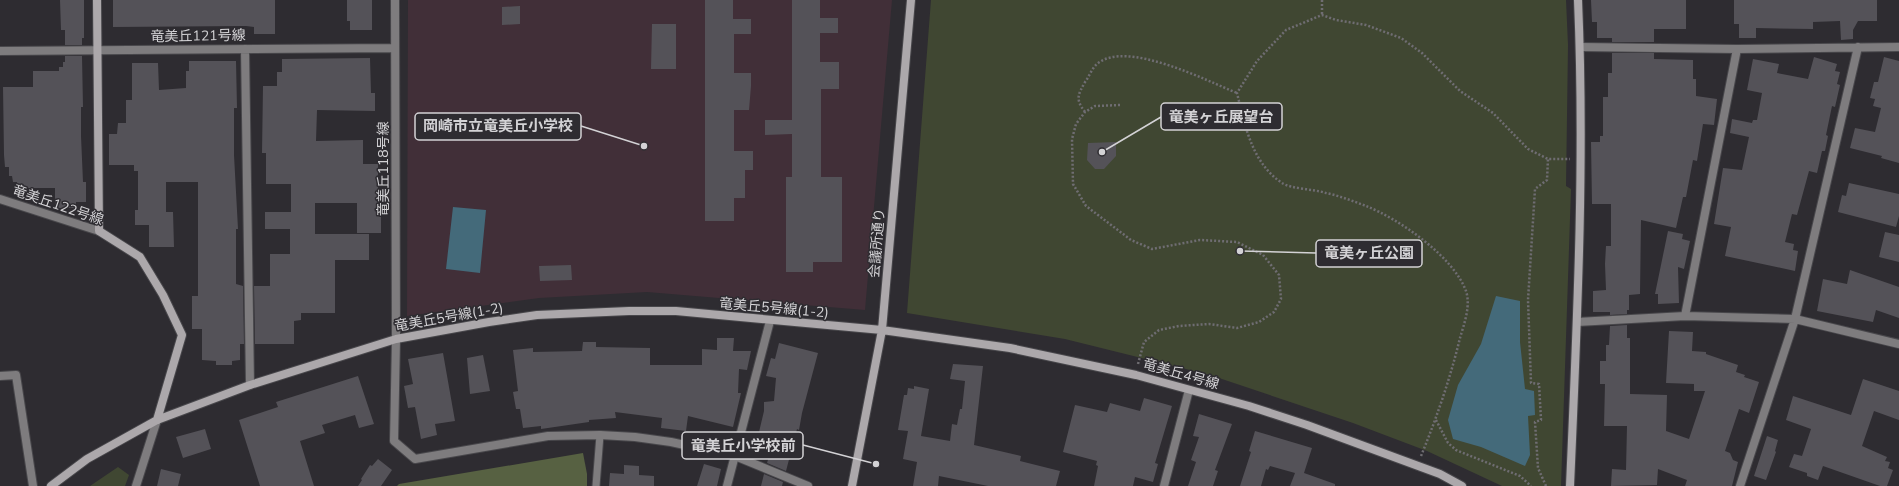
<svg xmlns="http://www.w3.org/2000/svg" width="1899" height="486" viewBox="0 0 1899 486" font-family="'Nunito Sans','Noto Sans JP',sans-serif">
<rect width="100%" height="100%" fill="#2e2c31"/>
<path fill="#412f38" d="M408,0h484l-27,310 -218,-18 -108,6 -132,18z"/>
<path fill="#404732" d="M931,0h635l2,45 -2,141 5,3 -10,297h-59l-75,-35 -74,-28 -143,-48 -145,-36 -158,-26z
M118,467l11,8 -4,11h-35z"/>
<path fill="#576142" d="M583,453l4,21v12h-190l2,-2z"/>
<path fill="#446a7a" d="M453,207l33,3 -6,63 -34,-4z
M1496,296l24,5v41l5,47 9,2 1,24 -7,1 2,39 -5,11 -44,-19 -28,-8 -5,-19 10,-35 23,-41z"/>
<path fill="#545258" d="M60,0h24v38h-2v7h-17v-15h-4z
M113,0h162v34h-21v-7l-8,-1 -133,1z
M347,0h25v30h-22v-9h-3z
M705,0h28v19h18v15h-17v39h17v13l-2,24h-15v41h19v19h-8v28h-11v23h-29z
M792,0h28v18h18v15h-18v29h19v27h-18v88h21v85h-29v10h-27v-95h6v-43l-27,1v-15h27z
M1591,0h95v29h-32v13h-42v-4h-15v-16h-5z
M1734,0h143v21h-19l-5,9v9l-12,1 -1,-19 -27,1v7l-57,-1v10h-17v-14h-5z
M520,6v18l-18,1v-18z
M652,24h24v45h-25z
M1612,53h42v6l39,1v19h3v17l21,3 -3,26 -11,-1 -6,37 -4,-1 -7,37h-3l-7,31 -35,-8 -1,74 -11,1v15h-2v4l-17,1v-3h-17v-21l13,-1 -1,-26 1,-18h5v-42h-19l-1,-62h9v-6h3v-39h5v-24h4z
M65,56h17l1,51h-2v29l2,46h3v20h-10v6h-21v-20h-38v-6h-4l-1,-6h-3v-9h-4l-1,-12 -1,-68h30v-16h26v-4h4v-5h2z
M1814,57l23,7 -2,7 5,1 -3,12 3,1 -5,22 -3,-1 -6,29 2,1 -3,15h-3l-5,22 -8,-2 -12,44 -5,-1 -7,28 9,2 -1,6 5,1 -3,20 -70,-15 6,-29 -17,-3 9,-56 19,2 7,-33 -19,-4 2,-14 20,4 1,-3h4l5,-27 -15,-3 6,-31 26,5 -2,9 31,6z
M1884,57l15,4v102l-18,-5 1,-2 -32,-8 5,-20 20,4 6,-24 -8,-2 2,-7 -5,-1 4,-16h4z
M370,58l1,35h4v18l-58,-1 -1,31 47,-1v24h15v25h3v44h-24v-30h-42v31h54v26h-34v53h-34v7l-7,1v23h-39l-1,-58h16v-32h20v-25h-25v-17h26v-28h-25v-31h-4l1,-67h14v-14h5v-13z
M189,61h47l1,47h-3v47l4,74h-2v55l7,2 1,58h-4v16l-8,1v4h-16v-4l-14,-1v-31h-10v-33h6v-114h-32v30h7l1,35h-25v-22h-14v-15h3v-39h-4v-6h-25v-31h8l1,-11h8v-23h6v-37h26l1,27 27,-2v-17h3z
M1116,142v14l-12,13h-9l-8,-9 1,-17z
M1849,183l50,11v22l-3,11 -58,-15 4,-17 4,1z
M1668,231l15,3 -1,5 8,2 -6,28 -6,-2 1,36 -21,1v-10h-3z
M1885,232l14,3v27l-20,-5z
M571,265l1,15 -32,1 -1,-15z
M1850,270l49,17v31l-23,-8 -3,12 -56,-11 6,-32 24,5z
M1627,325v13h3v56l37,1 -1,36 23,8 16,-48h-11v-7l-28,-1 3,-52 24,1 -1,19 14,1v2l32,11 -2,7 9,3 -1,2 15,5 -10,31 -10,-4 -14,42 5,2 3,7 5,2 -6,24h-47l2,-6 -29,-11 -1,16 -46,1 1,-17 14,1 1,-44h-23l1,-42h-5v-23h6v-16h3l1,-19z
M717,338h17l-1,13h18l-4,19 -8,-1 -1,24h3l-8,34 -45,-11 -2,15 -25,-3 1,-10 -47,-6 1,6 -27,2v2l-48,7v-3l-18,2 -3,-19h-4l-3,-17 5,-1 -5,-41 20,-2v4l49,-1 1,-9h13v5l54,1v17h52v-16l15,1z
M779,343l39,10 -16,60 -3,17 -2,-1 -11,42 -19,-8 8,-27 -16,-4 5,-21v-9l10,-1 2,-23 -10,-2 5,-18 4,1z
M443,353l12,68 -20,3 2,11 -16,4 -6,-32 -7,1 -4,-22 9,-2 -5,-25z
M483,355l7,36 -20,3 -3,-36z
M953,364l30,2 -9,79 47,11 -1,5 40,10 -4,15h-68l-49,-10 -1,10h-25l4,-24 -14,-3 5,-28 -10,-1 6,-35h3l1,-7 6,1v-3l15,3 -8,47 29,5 2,-17 5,1 3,-16h2l3,-28 -15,-2z
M358,376l16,48 -15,4 -4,-13 -33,10 3,8 -25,8 14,45h-54l-21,-66 39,-13 -2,-5z
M1863,379l36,12v29l-25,-9 -12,35 25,11 -2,4 5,1 -2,6 5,2 -6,16h-7l-57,-20 -5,14 -11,-4v-3l-18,-6 5,-13 8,2 9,-27 -25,-9 7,-24 58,19z
M1144,398l28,8 -17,57 3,1 -5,18 -18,-5 -2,9h-39l4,-20 -2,-1 1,-4 -34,-9 12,-47 32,7 3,-9 30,8z
M1199,414l33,10 -17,46 3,1 -5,15h-25l8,-24 -5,-2 8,-23 -6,-1z
M205,429l6,20 -28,9 -7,-21z
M1255,431l57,17 -8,25 31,11v2h-45l5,-13 -25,-7 -2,4 -2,-1 -5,17h-21l11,-34 -2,-1z
M1767,436l11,4 -3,11 1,1 -10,28 -12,-4z
M378,459l14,11 -11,16h-23l4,-6 -1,-1 9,-14 2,1z
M704,464l17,5 -4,17h-20z
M624,465l15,1v9l15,1v10h-45l1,-13 14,1z
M161,469l20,5 -3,12h-21z
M764,474l19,8 -1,4h-21z"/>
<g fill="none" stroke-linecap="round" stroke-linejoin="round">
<defs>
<path id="lane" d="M596,486l4,-51"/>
<path id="street" d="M395,0l1,339 -2,102 21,18 133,-23 52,-1 35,2 36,5 64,14 73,30
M1580,47l157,2 162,-2
M245,49l5,336
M0,51l395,-3
M0,199l99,32
M1685,316l52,-267
M1577,322l108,-6 110,3 104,25
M0,376l16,-1 17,111
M136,486l21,-66
M727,486l43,-165
M1164,486l25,-96
M1740,486l55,-167 63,-272"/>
<path id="secondary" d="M97,0l2,231 41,26 23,38 19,40 -25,85
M51,486l36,-27 70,-39 93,-35 146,-46 93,-17 48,-7 92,-4h47l206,19 128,18 126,27 113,31 58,19 133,49 22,12
M852,486l30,-156 29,-330
M1570,486c7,-162 15,-324 8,-486"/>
</defs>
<use href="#lane" stroke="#48474b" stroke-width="9"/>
<use href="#street" stroke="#48474b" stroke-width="10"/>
<use href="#secondary" stroke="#48474b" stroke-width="10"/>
<path stroke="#6f6d72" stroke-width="2.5" stroke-dasharray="2 2" stroke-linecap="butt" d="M1322,0v15
M1120,105l-25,1 -10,6 -9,12 -4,15 1,45 13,22 45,34 21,9 48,-9 37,2 26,13 16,20 2,24 -7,13 -15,10 -22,6 -28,-4 -30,2 -20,4 -15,12 -6,22
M1085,112c-10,-13 -7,-17 0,-30 4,-5 7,-14 12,-18 29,-25 110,17 140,29
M1436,420l12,23 8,7 64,26 11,10
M1421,456c16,-39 29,-77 39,-118 4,-14 11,-32 6,-47 -13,-35 -67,-72 -100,-85 -13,-5 -26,-10 -40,-13 -12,-4 -35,-4 -44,-10 -30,-20 -37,-57 -45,-90l20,-32 29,-31 36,-15 14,5 30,5 35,13 21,15 38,38 33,22 35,36 20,10h22
M1546,486l-8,-18 -3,-46 6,-2 -2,-36 -8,-1 -3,-83 7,-111 12,-9 1,-21"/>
<use href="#lane" stroke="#7e7c7e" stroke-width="7"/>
<use href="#street" stroke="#7e7c7e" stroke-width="8"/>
<use href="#secondary" stroke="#aca8ab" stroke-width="8"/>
</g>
<g text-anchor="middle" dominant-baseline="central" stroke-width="3" stroke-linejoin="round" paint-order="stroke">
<g font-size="14" fill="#d3d2d5" stroke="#2e2c31">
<text transform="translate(198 36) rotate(-1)">竜美丘121号線</text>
<text transform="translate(383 169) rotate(-90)">竜美丘118号線</text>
<text transform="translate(58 205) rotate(19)">竜美丘122号線</text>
<text transform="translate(877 243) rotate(-85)">会議所通り</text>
<text transform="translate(774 308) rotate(5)">竜美丘5号線(1-2)</text>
<text transform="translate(449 317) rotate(-10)">竜美丘5号線(1-2)</text>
<text transform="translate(1181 374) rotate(16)">竜美丘4号線</text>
</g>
</g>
<path fill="none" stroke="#d3d2d5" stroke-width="1.5" d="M1102 152L1161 117M644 146L581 126M1240 251L1316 253M876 464L803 445"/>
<g fill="#d3d2d5" stroke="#2e2c31" stroke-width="1.5">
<circle cx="1102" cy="152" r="4"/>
<circle cx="644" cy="146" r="4"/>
<circle cx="1240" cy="251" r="4"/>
<circle cx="876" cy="464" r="4"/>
</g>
<g fill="#2e2c31" stroke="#d3d2d5" stroke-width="1.5">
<rect x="1161" y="103" width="121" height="27" rx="4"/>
<rect x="415" y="113" width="166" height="27" rx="4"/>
<rect x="1316" y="240" width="106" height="27" rx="4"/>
<rect x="682" y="432" width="121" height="27" rx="4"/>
</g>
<g font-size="15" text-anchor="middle" font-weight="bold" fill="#d3d2d5">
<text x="1221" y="122">竜美ヶ丘展望台</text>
<text x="498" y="131">岡崎市立竜美丘小学校</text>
<text x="1369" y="258">竜美ヶ丘公園</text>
<text x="743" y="451">竜美丘小学校前</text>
</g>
</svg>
